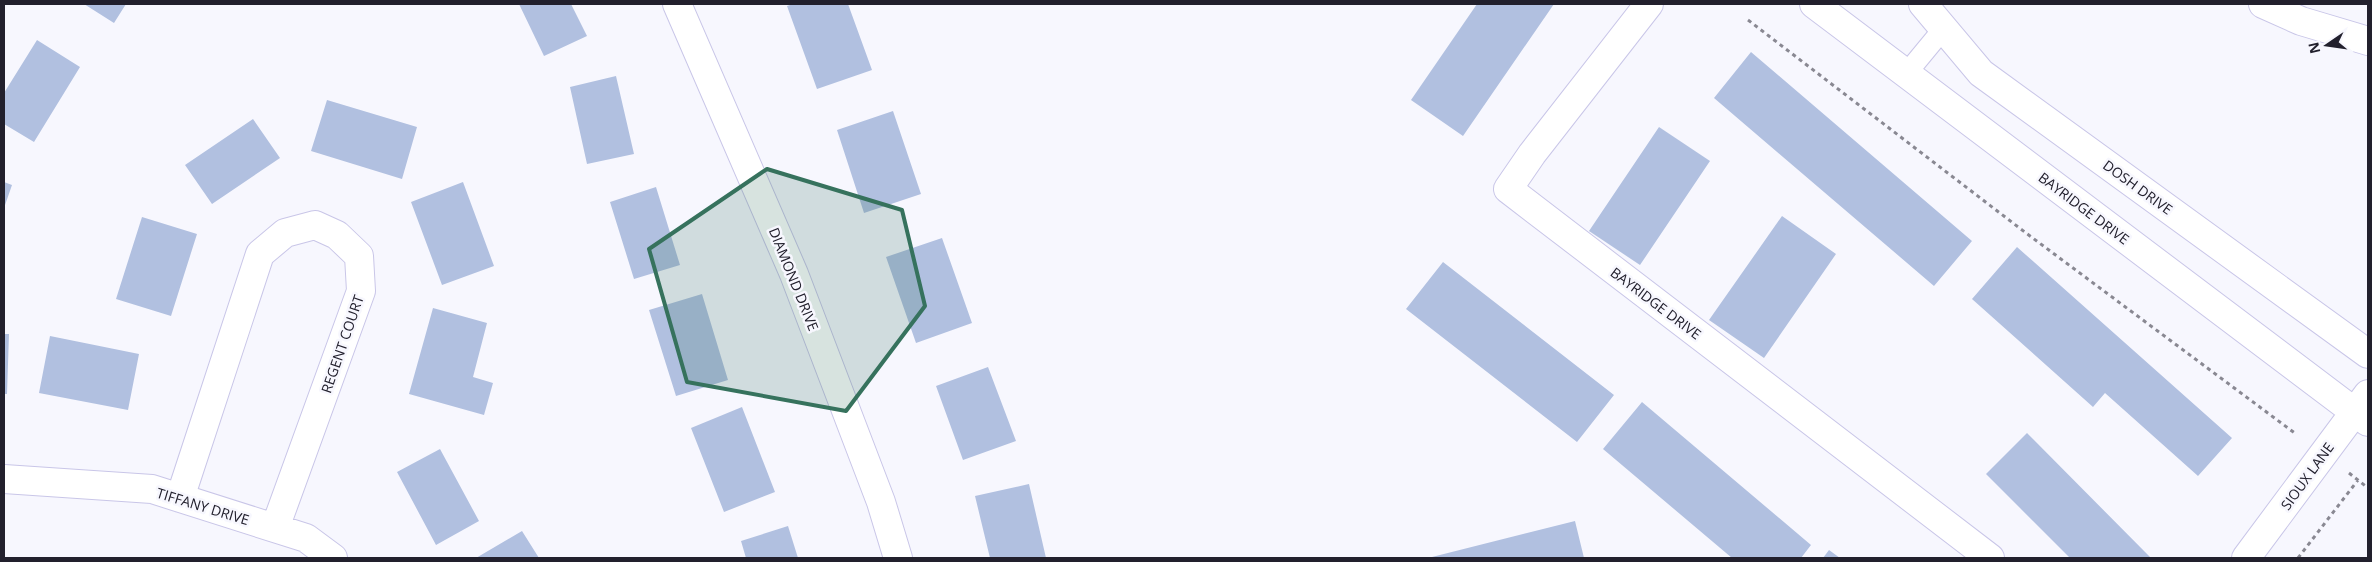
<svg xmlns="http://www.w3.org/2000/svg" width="2372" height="562" viewBox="0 0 2372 562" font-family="'Open Sans',sans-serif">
<rect width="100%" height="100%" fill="#f7f7fe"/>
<path fill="#b1c0e0" d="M84,4h42l-12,19z
M519,4h52l16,32 -43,20z
M793,4h55l24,66 -55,19 -30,-83z
M1477,4h77l-91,132 -52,-36z
M37,40l43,27 -46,75 -30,-18v-31z
M1751,52l221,189 -38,45 -220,-188z
M616,76l18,78 -47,10 -17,-77z
M327,100l90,27 -15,52 -91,-28z
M893,111l28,83 -57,19 -27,-83z
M253,119l27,39 -68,46 -27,-39z
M1659,127l51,34 -70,104 -51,-34z
M4,182l8,3 -8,23z
M463,182l31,84 -52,19 -31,-83z
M656,187l24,78 -46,14 -24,-77z
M1782,216l54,38 -72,104 -55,-38z
M142,217l55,17 -26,82 -55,-17z
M942,238l30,85 -56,20 -30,-86z
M2017,247l215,191 -34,38 -93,-83 -12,14 -121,-108z
M1443,262l171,133 -37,47 -171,-133z
M702,294l26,86 -52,16 -27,-86z
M433,308l54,15 -14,54 20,6 -9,32 -75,-21z
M4,334h5l-2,60h-3z
M50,336l89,18 -11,56 -89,-17z
M988,367l28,74 -53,19 -27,-74z
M1642,402l169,143 -10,13h-69l-129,-109z
M742,407l33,85 -51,20 -33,-84z
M2027,433l124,125h-81l-84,-84z
M440,449l39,72 -43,24 -39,-73z
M1029,484l17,74h-56l-15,-62z
M1575,521l9,37h-156z
M788,526l10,32h-52l-5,-17z
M522,531l17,27h-63z
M1829,550l11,8h-17z"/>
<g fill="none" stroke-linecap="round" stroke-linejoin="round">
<defs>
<path id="lane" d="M1906,74l38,-46"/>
<path id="street" d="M677,4l117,270 87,228 17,56
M1649,4l-117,150 -24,35 482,369
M1814,4l554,418
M1923,4l58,69 387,281
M2263,4l38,17 67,20
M4,479l148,10 154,49 27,20
M180,498l80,-244 25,-21 30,-8 22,10 22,21 2,35 -86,237
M2246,558l122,-164"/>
</defs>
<use href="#lane" stroke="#c9c6e8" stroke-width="22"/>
<use href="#street" stroke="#c9c6e8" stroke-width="30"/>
<path stroke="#898892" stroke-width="3" stroke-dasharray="4 4" stroke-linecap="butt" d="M1748,20l278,213 270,201
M2349,473l19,15
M2298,558l60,-78"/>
<use href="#lane" stroke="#fff" stroke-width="20"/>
<use href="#street" stroke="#fff" stroke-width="28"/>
</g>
<path fill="#36725d" fill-opacity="0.2" stroke="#36725d" stroke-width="4" stroke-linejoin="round" d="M767,169l135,41 23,96 -79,105 -159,-29 -38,-133z"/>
<g text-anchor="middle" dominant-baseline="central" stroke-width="5" stroke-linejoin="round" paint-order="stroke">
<g font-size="14" fill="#22202d" stroke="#f7f7fe">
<text transform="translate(2138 187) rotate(36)">DOSH DRIVE</text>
<text transform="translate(2084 208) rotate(37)">BAYRIDGE DRIVE</text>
<text transform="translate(794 279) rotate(68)">DIAMOND DRIVE</text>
<text transform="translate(1656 303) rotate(37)">BAYRIDGE DRIVE</text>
<text transform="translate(342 344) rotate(-71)">REGENT COURT</text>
<text transform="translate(2307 476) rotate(-54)">SIOUX LANE</text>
<text transform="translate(203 506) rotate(17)">TIFFANY DRIVE</text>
</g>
</g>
<rect width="2372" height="562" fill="none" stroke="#22202d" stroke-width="10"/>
<g transform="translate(2327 45) rotate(257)" stroke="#f7f7fe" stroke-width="4" paint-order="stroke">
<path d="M0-4L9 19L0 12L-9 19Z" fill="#22202d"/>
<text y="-8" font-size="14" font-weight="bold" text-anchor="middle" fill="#22202d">N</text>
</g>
</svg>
